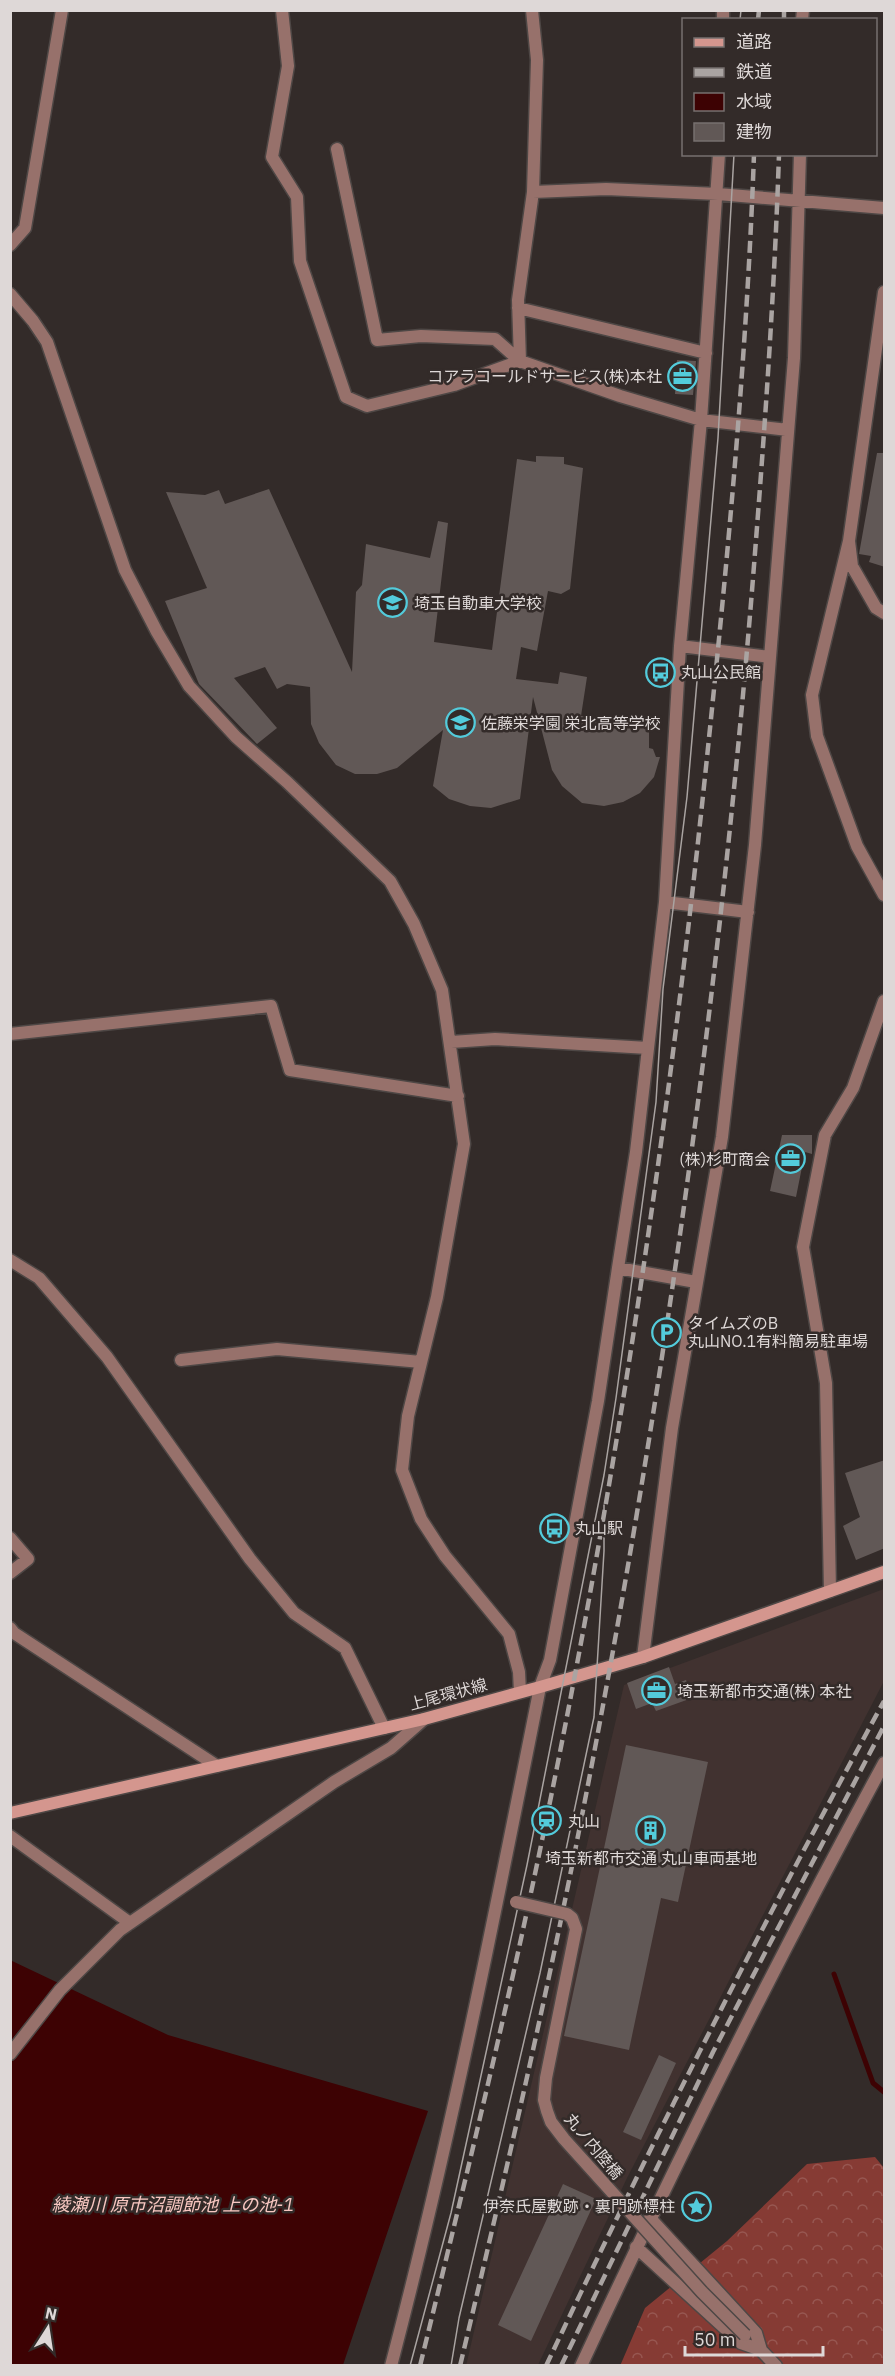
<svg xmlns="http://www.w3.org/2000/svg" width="895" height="2376" viewBox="0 0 895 2376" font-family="'IBM Plex Sans','Noto Sans JP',sans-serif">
<defs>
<pattern id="forest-crowns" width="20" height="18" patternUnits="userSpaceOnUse" patternTransform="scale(1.5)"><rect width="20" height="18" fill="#863b34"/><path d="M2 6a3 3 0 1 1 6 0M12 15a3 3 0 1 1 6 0" fill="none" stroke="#975751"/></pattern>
</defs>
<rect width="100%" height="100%" fill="#332b29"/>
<path fill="#413230" d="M884,1589v92l-257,497 -89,187 -72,1 158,-681z"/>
<path fill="url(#forest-crowns)" d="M875,2157l9,11v197l-264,1 25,-58 82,-67 80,-77z"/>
<path fill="#3d0203" d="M10,1960l158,75 260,76 -85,254h-332z"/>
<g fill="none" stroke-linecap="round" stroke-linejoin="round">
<path stroke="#3d0203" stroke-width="5" d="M834,1974l39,109 11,9"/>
</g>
<path fill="#615856" d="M677,360l19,1 -3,34 -18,-1z
M877,453h8v114l-16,-5 2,-6 -12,-2z
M536,456l28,1v7l19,4 -13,121 -9,5 -13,-3 -11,60 -16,-4 -5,32 42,5 2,-12 27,5 -6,39 68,9v23l4,1 3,8h4l-6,20 -14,16 -17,9 -19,4 -22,-3 -20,-17 -10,-16 -19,-73 -13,102 -29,9 -21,-2 -21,-7 -16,-13 10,-56 -46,38 -20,6h-22l-19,-9 -17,-22 -8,-19 -1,-37 -23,-3 -10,5 -12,-22 -31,11 43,50 -20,16 -58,-60 -34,-83 42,-13 -41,-96 39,3 14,-5 6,14 44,-15 83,183 4,-80 6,-7 4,-41 64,14 8,-37 10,2 -14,119 58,8 25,-191 19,3z
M782,1135h30v19l-7,-2 -9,45 -26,-6z
M885,1460v88l-29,12 -13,-34 17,-9 -15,-44z
M669,1667l6,17 11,-4 6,18 -36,13 -4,-8 -16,6 -9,-26z
M626,1745l82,17 -30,140 -17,-4 -32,152 -65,-14z
M659,2055l17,8 -35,77 -18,-8z
M563,2184l33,15 -65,142 -33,-16z"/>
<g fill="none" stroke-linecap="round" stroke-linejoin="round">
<defs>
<path id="minor" d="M282,10l6,56 -16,91 25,40 3,64 46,136 21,9 87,-21 66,-24 100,35 81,24 87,10
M723,20v-10
M802,20l1,-10
M337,149l40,191 44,-4 74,3 25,22
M533,192l73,-3 112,5 166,14
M10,245l15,-17 37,-218
M884,292l-35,249 3,25 24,42 8,5
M10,294l23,27 14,21 78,228 32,62 32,54 47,51 51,45 103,99 24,43 28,66 22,154 -27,153 -29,119 -6,54 19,49 24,37 64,78 10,38 1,20
M518,308l188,45
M520,361l-2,-61 15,-108 4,-132 -5,-50
M849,541l-37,154 5,41 40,110 27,49
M680,646l90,11
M665,902l83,10
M10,1034l261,-28 19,64 168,26
M451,1042l44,-3 153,9
M10,1260l29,18 68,79 143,202 44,54 51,35 39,80
M618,1268l78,14
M181,1360l96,-11 144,13
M10,1538l18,21 -18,14
M830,1591l-4,-208 -23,-136 22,-112 28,-47 31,-87
M10,1628l4,5 203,133
M643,1657l29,-229 50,-291 33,-292 39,-487 6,-204
M10,1836l120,87
M10,2054l50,-64 60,-60 214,-148 57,-34 33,-29
M650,2218l106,115 5,17
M636,2247l105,96 20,7
M756,2345l20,21
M391,2366c59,-225 104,-452 149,-679l10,-27 48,-259 20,-133 18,-116 29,-250 15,-256 21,-226 18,-266
M581,2366c95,-204 196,-406 303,-603"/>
<path id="secondary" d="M10,1813l414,-94 116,-32 103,-30 241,-85"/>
</defs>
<use href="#minor" stroke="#4e4745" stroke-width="15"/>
<use href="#secondary" stroke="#4e4745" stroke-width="15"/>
<use href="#minor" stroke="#97716b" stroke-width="12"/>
<use href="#secondary" stroke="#d4968e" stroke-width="12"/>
<path stroke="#aaa4a2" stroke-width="1.5" d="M740,20l1,-10
M410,2366l41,-153 76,-348 77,-390 12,-77 40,-296 7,-113 24,-192 31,-359 16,-284
M451,2366l8,-48 81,-345 54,-256 10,-166v-46"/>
<path stroke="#aaa4a2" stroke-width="4.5" stroke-dasharray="12 6" stroke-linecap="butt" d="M758,20l1,-10
M784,20v-10
M420,2366c42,-172 84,-343 120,-516 77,-367 131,-739 169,-1112 20,-194 38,-389 45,-584
M460,2366c40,-168 79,-336 113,-505 83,-415 143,-836 178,-1258 12,-149 23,-299 28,-449
M546,2366c106,-225 219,-447 338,-665
M561,2366l152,-314 171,-326"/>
<defs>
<path id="minor-bridge" d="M516,1902l51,12 5,4 4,11 -30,149 -2,22 3,11 4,11 13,17 138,153 43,43"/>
</defs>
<use href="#minor-bridge" stroke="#4e4745" stroke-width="15" stroke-linecap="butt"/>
<use href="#minor-bridge" stroke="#97716b" stroke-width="12"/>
</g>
<defs>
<symbol id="office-ring" viewBox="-11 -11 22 22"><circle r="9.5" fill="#332b29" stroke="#53cbdb" stroke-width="1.5"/><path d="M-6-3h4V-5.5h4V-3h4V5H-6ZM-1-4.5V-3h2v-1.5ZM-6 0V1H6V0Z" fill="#53cbdb"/></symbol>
<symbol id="university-ring" viewBox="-11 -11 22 22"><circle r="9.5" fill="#332b29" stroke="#53cbdb" stroke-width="1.5"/><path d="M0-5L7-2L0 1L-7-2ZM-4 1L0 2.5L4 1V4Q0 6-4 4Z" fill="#53cbdb"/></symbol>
<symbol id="bus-ring" viewBox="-11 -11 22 22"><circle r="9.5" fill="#332b29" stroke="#53cbdb" stroke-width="1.5"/><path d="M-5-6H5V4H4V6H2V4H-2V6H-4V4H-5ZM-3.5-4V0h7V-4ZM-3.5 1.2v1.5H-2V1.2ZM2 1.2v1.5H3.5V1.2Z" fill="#53cbdb"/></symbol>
<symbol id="school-ring" viewBox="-11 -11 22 22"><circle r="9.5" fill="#332b29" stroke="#53cbdb" stroke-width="1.5"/><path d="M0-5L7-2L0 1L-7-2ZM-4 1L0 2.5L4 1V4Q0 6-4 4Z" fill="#53cbdb"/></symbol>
<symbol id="parking-ring" viewBox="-11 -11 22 22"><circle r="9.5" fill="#332b29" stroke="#53cbdb" stroke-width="1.5"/><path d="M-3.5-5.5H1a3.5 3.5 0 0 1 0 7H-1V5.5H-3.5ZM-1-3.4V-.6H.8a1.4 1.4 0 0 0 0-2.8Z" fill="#53cbdb"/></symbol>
<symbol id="station-ring" viewBox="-11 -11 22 22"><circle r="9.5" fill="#332b29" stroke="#53cbdb" stroke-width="1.5"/><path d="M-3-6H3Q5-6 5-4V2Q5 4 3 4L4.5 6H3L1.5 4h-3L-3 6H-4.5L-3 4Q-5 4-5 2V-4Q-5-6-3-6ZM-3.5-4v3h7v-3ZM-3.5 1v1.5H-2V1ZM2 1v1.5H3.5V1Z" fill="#53cbdb"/></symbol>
<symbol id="building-ring" viewBox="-11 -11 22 22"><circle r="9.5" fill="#332b29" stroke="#53cbdb" stroke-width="1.5"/><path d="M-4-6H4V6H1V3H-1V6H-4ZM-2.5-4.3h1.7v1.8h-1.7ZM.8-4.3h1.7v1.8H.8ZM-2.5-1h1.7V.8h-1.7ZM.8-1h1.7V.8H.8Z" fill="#53cbdb"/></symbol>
<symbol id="sight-ring" viewBox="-11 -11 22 22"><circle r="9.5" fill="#332b29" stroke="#53cbdb" stroke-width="1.5"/><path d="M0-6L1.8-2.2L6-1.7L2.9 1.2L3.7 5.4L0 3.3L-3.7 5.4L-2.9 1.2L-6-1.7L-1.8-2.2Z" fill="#53cbdb"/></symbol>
</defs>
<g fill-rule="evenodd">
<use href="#office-ring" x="666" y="360" width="33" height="33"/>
<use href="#university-ring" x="376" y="586" width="33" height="33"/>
<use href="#bus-ring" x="644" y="656" width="33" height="33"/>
<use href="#school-ring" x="444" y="706" width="33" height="33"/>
<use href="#office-ring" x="774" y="1142" width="33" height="33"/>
<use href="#parking-ring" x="650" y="1316" width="33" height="33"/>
<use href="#bus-ring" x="538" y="1512" width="33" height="33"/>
<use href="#office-ring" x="640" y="1674" width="33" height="33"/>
<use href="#station-ring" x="530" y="1804" width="33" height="33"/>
<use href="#building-ring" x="634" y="1814" width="33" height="33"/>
<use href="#sight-ring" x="680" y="2190" width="33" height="33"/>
</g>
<g text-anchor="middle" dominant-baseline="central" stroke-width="5" stroke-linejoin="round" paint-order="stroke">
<g font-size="16" fill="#ded8d7" stroke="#332b29" text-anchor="start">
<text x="662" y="376" text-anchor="end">コアラコールドサービス(株)本社</text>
<text x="414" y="603">埼玉自動車大学校</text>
<text x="681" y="672">丸山公民館</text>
<text x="481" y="723">佐藤栄学園 栄北高等学校</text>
<text x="770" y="1159" text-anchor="end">(株)杉町商会</text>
<text x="688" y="1323">タイムズのB<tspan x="688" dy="18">丸山NO.1有料簡易駐車場</tspan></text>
<text x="575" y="1528">丸山駅</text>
<text x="677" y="1691">埼玉新都市交通(株) 本社</text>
<text x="568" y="1821">丸山</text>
<text x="651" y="1858" text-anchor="middle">埼玉新都市交通 丸山車両基地</text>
<text x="675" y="2206" text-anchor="end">伊奈氏屋敷跡・裏門跡標柱</text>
</g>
<g font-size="16" fill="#ded8d7" stroke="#332b29">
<text transform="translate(448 1694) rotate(-15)">上尾環状線</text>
<text transform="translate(594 2146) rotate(50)">丸ノ内陸橋</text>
</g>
<g font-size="18" font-style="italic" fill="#f8c7c1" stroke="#332b29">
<text x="173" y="2204">綾瀬川 原市沼調節池 上の池-1</text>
</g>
</g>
<rect width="895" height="2376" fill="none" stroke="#ded8d7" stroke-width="24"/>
<rect x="682" y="18" width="195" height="138" fill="#332b29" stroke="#77706f" stroke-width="1.5"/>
<rect x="694" y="38" width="30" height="9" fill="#d4968e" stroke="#77706f" stroke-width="1.5"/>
<text x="736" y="48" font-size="18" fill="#ded8d7">道路</text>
<rect x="694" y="68" width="30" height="9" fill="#aaa4a2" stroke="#77706f" stroke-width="1.5"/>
<text x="736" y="78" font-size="18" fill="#ded8d7">鉄道</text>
<rect x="694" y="93" width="30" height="18" fill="#3d0203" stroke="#77706f" stroke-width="1.5"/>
<text x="736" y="108" font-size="18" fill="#ded8d7">水域</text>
<rect x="694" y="123" width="30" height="18" fill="#615856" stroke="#77706f" stroke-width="1.5"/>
<text x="736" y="138" font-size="18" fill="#ded8d7">建物</text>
<g transform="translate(48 2328) rotate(12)" stroke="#332b29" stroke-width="4.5" paint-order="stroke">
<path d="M0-4.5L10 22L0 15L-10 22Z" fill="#ded8d7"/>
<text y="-9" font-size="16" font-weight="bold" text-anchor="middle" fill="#ded8d7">N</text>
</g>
<path d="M685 2346v9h138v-9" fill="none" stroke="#ded8d7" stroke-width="3"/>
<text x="694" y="2346" font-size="18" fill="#ded8d7" stroke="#332b29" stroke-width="4.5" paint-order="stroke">50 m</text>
</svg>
